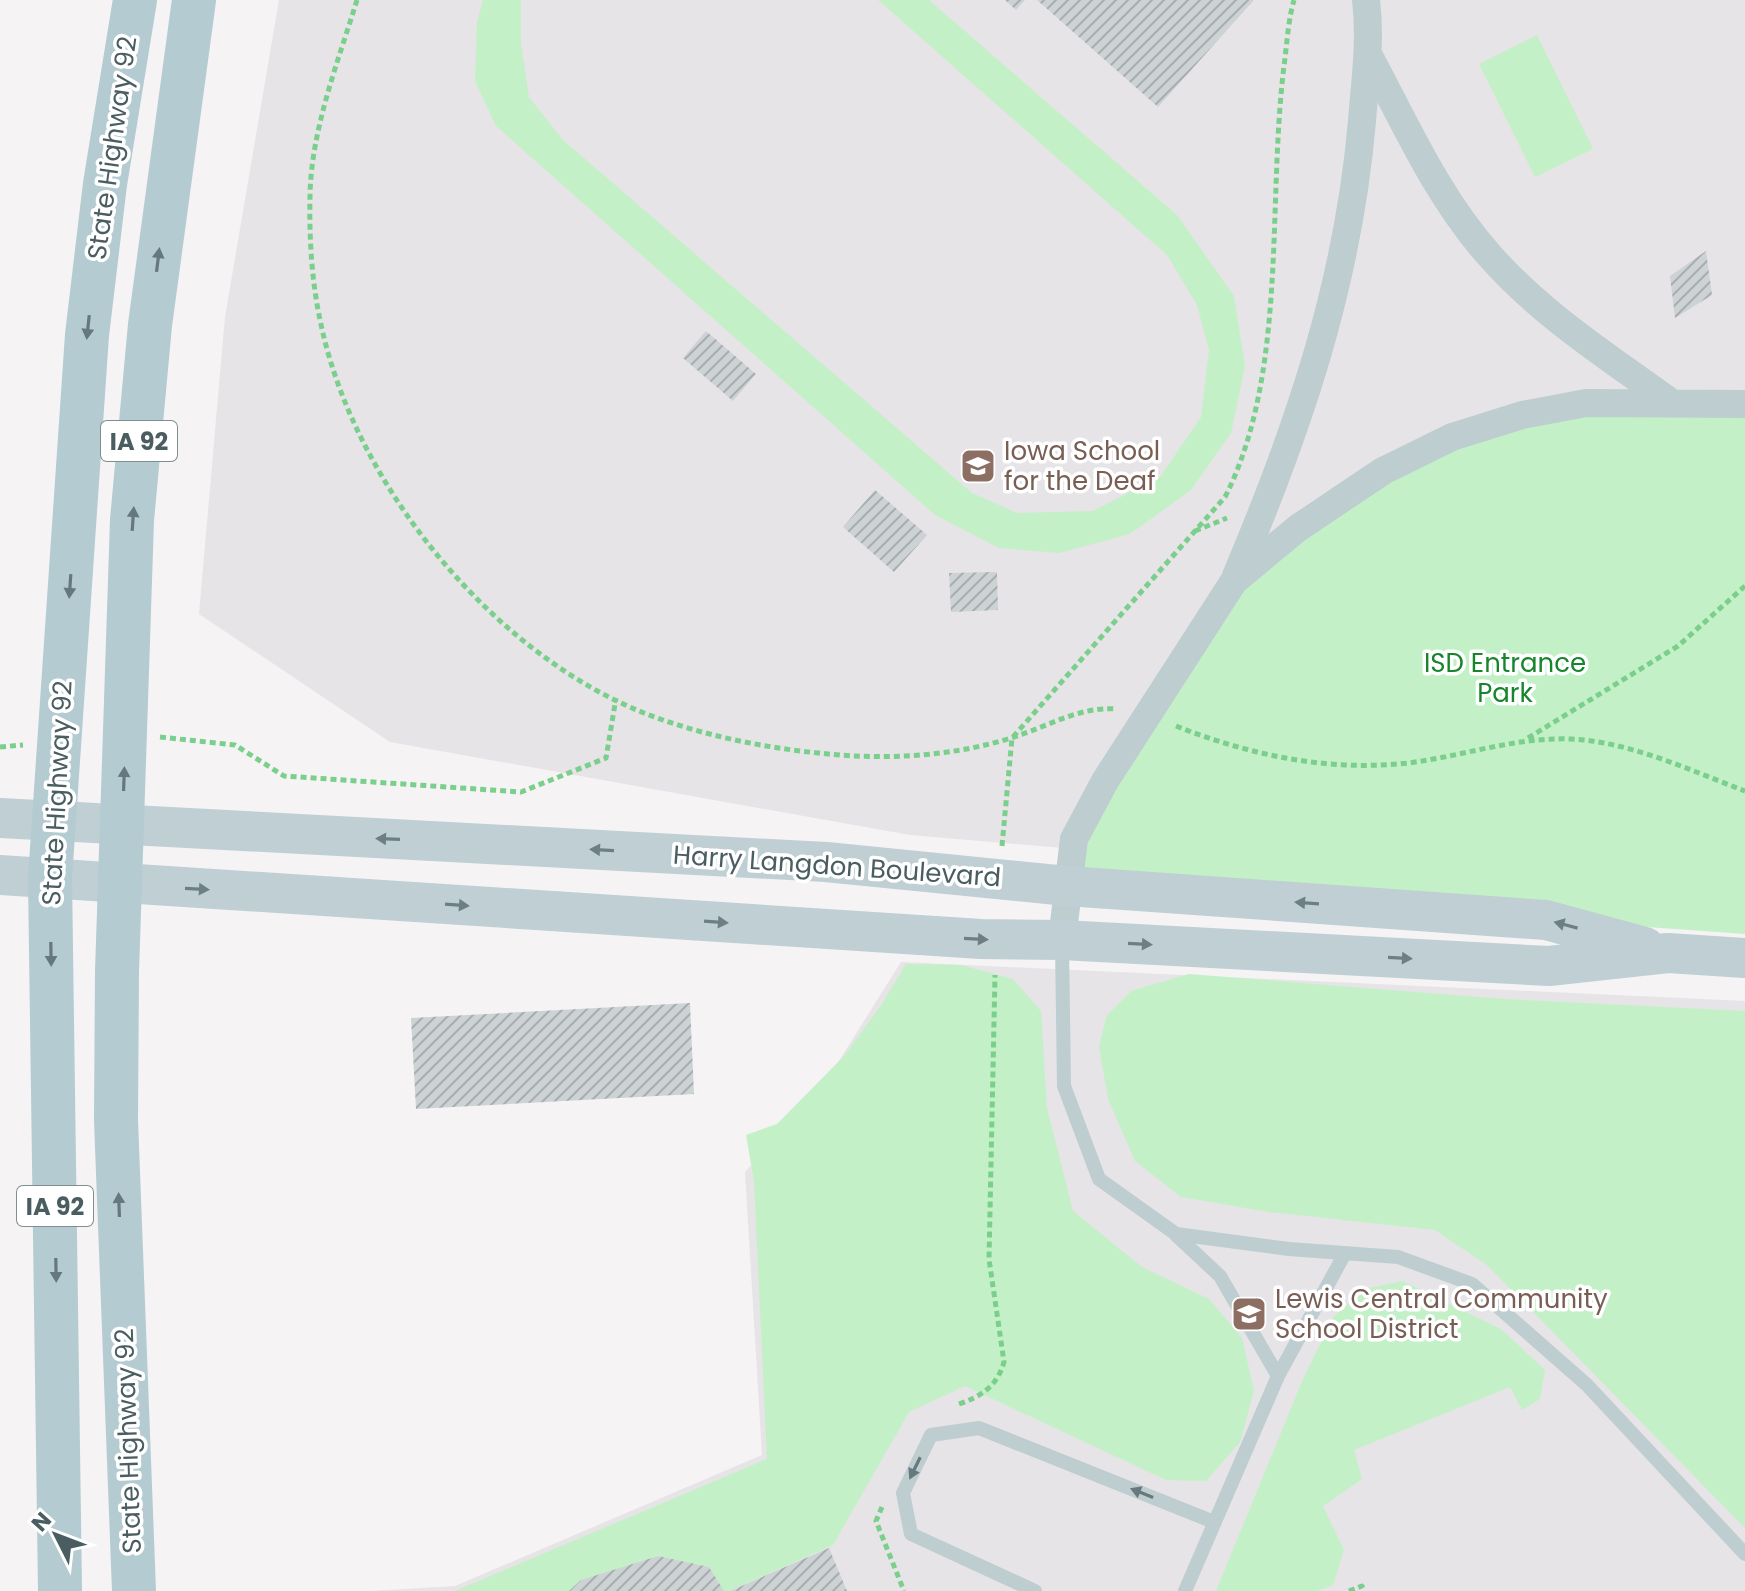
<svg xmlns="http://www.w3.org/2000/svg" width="1745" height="1591" viewBox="0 0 1745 1591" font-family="Poppins,sans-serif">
<defs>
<pattern id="building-hatch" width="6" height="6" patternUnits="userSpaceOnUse" patternTransform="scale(2)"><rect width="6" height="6" fill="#cdd2d5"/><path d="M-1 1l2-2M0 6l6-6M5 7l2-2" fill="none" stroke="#a8aeb0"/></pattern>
</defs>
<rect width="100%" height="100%" fill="#f5f3f4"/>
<path fill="#e6e4e6" d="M279,0h1466v906l-835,-71 -520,-93 -191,-128 26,-297z
M901,962l844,39v590h-1373l83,-5 307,-131 -17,-283 77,-84z"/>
<path fill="#c4f0c7" d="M483,0h38v43l8,54 34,43 409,353 45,20 76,-2 67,-34 41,-60 8,-67 -12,-45 -30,-50 -289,-255h51l248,215 57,81 11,70 -14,67 -40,57 -61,44 -71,19 -60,-5 -64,-33 -439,-389 -21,-45 2,-59z
M1537,35l56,114 -58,28 -56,-113z
M1745,406v528l-678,-48 7,-47 160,-258 64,-53 224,-113z
M906,964l55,1 52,14 28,32 6,97 26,103 69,56 67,32 33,39 12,53 -14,51 -34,39 -40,-1 -201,-94 -56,26 -76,133 -104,46h-5l-15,-24 -51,-11 -77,24 -12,11h-114l312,-132 -13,-278 -8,-46 31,-11 67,-68 36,-49z
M1189,974l315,25 241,12v517l-258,-263 -52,-35 -166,-18 -88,-15 -46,-36 -27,-62 -9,-52 8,-32 24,-24z
M1403,1281l98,48 44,41 -5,29 -18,11 -12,-23 -156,63 8,29 -39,27 21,44 -11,35 -16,6h-101l87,-212 31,-63 35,-28z"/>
<path fill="url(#building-hatch)" d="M1005,0h20l-9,10z
M1037,0h217l-96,107z
M1706,251l6,44 -37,23 -5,-42z
M706,331l50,43 -23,27 -50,-43z
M875,490l52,45 -33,37 -51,-45z
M997,572l1,38 -47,2 -2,-39z
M690,1003l4,91 -278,15 -5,-91z
M829,1548l18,43h-117z
M658,1556l51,11 15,24h-155l12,-11z"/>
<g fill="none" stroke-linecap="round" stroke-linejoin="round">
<path stroke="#7bcf8c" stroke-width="5" stroke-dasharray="6 4" stroke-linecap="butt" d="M357,0c-19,62 -46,130 -47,196 -1,45 2,90 12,133 35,158 171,324 322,384 59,23 121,35 184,41 60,6 128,2 186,-17 35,-11 66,-31 103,-28
M1195,531l32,-13
M1176,726c73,29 153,46 232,37 56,-7 106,-26 163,-24 60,3 118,31 174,52
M160,737l75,8 49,31 237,16 85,-34 10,-60
M1528,738l150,-92 67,-60
M0,747l23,-2
M1002,846l10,-108 213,-241c63,-124 42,-294 59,-431 3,-22 4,-45 10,-66
M959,1404c23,-8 38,-18 45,-42l-15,-103 6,-284
M882,1507l-6,14 28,70
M1349,1591l13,-5 2,5"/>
<path stroke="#becdcf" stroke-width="14" d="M1062,944l2,142 35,93 77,55 113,15 109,8 74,27 115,101 158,169
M1176,1235l44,41 58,100
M1035,1591l-124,-57 -8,-41 28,-58 48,-7 235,94
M1185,1591l93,-215 66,-121"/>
<path stroke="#becdcf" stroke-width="28" d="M1368,54c37,69 69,143 122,202 51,58 117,100 179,145
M1236,576c63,-149 112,-292 126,-455 3,-40 9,-80 4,-121
M1062,940l12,-101 31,-58 129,-200 64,-53 85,-57 69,-34 70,-22 64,-12 159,1"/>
<path stroke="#bfcfd4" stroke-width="40" d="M0,818l826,44 241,24 479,34 99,27
M0,875l981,64 81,1 487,26 119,-13 77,5"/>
<path stroke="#b3cbd1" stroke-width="44" d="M60,1591l-10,-713 37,-543 18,-151 30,-184
M134,1591l-18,-471 1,-148 15,-452 18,-195 44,-325"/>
</g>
<defs><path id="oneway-solid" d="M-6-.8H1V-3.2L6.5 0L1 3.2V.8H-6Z" transform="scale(2)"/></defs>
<g fill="#64787d">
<use href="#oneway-solid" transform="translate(158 260) rotate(-83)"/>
<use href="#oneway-solid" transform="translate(88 327) rotate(96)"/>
<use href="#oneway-solid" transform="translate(133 519) rotate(-86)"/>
<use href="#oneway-solid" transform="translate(70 586) rotate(94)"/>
<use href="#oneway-solid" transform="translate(124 779) rotate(-88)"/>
<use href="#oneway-solid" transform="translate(51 954) rotate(89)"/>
<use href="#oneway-solid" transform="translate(119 1205) rotate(-92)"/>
<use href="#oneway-solid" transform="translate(56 1270) rotate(89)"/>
</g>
<g fill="#6d7f84">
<use href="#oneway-solid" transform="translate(388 839) rotate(-178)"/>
<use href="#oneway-solid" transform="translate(602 850) rotate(-177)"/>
<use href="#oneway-solid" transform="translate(197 889) rotate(3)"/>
<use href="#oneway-solid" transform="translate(1307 903) rotate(-176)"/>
<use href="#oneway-solid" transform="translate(457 905) rotate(4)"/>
<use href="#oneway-solid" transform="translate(716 922) rotate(4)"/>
<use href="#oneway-solid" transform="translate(1566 925) rotate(-165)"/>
<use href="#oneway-solid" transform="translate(976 939) rotate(3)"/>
<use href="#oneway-solid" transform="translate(1140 944) rotate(3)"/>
<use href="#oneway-solid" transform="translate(1400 958) rotate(3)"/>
</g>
<g fill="#67797c">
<use href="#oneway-solid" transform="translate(915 1468) rotate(116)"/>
<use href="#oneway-solid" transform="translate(1142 1493) rotate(-158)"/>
</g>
<defs>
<symbol id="school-square" viewBox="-11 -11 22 22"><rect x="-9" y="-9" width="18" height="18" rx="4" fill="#8d6e63" stroke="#fff"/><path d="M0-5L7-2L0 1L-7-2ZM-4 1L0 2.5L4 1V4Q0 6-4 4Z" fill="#fff"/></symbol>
</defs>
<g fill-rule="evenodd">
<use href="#school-square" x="958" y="446" width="40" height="40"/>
<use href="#school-square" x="1229" y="1294" width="40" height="40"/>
</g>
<g text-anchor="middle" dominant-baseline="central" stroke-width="7" stroke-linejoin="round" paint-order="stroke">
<g fill="#fff" stroke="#808e90" stroke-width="2">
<rect x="101" y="421" width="76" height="40" rx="6"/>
<rect x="17" y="1186" width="76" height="40" rx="6"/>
</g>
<g font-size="24" font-weight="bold" fill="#4a5d61">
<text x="139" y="441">IA 92</text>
<text x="55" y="1206">IA 92</text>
</g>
<g font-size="26" fill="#4a5d61" stroke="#fff">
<text transform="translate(112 148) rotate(-82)">State Highway 92</text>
<text transform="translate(57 793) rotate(-87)">State Highway 92</text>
<text transform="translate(837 866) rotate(4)">Harry Langdon Boulevard</text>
<text transform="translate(128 1441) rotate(-92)">State Highway 92</text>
</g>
<g font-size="26" fill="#785e54" stroke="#fff" text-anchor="start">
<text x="1004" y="451">Iowa School<tspan x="1004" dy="30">for the Deaf</tspan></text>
<text x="1275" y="1299">Lewis Central Community<tspan x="1275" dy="30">School District</tspan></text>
</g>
<g font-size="26" fill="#18852d" stroke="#fff">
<text x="1505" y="663">ISD Entrance<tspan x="1505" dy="30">Park</tspan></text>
</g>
</g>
<g transform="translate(56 1535) rotate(312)" stroke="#ffffff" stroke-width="6" paint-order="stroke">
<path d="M0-6L14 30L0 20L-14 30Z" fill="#4a5d61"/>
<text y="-12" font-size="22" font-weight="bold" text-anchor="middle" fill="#4a5d61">N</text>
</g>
</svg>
